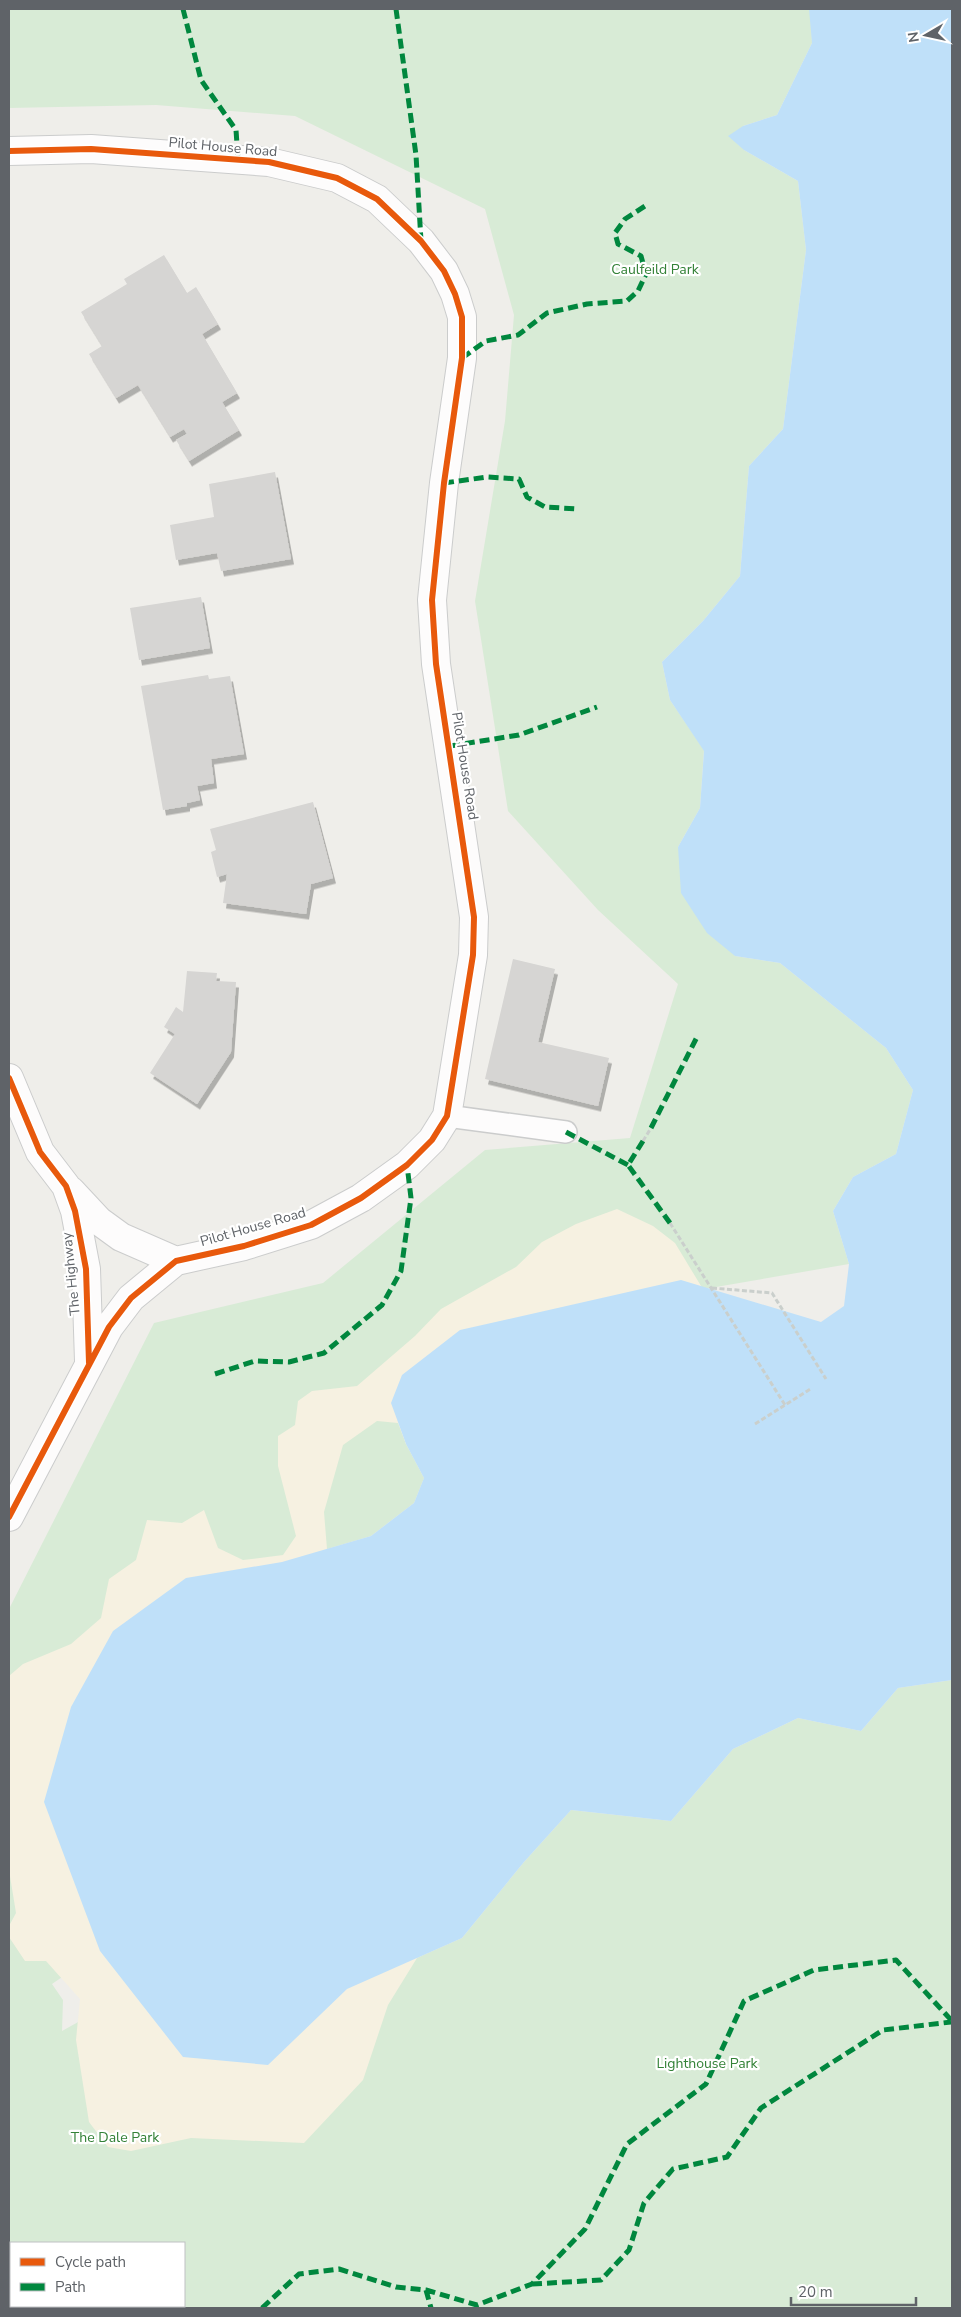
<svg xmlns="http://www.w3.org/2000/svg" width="961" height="2317" viewBox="0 0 961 2317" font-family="'Nunito Sans',sans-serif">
<defs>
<filter id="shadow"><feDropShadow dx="3" dy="5.5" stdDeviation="0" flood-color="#0004"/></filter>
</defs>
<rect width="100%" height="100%" fill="#efeeea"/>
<path fill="#d8ebd6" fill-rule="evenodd" d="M9,9l802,1 1,33 -35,72 -34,11 1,24 54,31 8,69 -23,179 -34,37 -9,110 -37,45 -41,41 8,38 34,50 -4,58 -22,39 57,109 45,7 106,85 27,42 -17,64 -43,23 -20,34 16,53 -389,67 -69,71 15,42 18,34 -10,25 -43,33 -44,13 -227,402 -48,33 11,16 -1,31 70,-39 215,-3 115,-51 62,-76 47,-52 100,11 62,-72 65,-31 63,13 37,-43 54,-8v628h-943v-699l145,-286 169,-40 162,-133 145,-12 48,-154 -80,-74 -90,-99 -33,-210 30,-180 9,-106 -29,-106 -190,-93 -139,-11 -147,3zM11,2243h173v63h-173z"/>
<path fill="#f6f1e1" d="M617,1209l36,17 22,17 46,76 -315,125 -8,-21 -21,-2 -34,24 -19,67 3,37 10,19 80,390 -29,47 -25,75 -59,63 -113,-5 -60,13 -23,-4 -19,-25 -13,-82 4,-41 -34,-38h-21l-16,-24v-11l7,-13 -7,-43v-194l14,-12 48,-20 30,-26 8,-39 27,-19 11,-40 35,3 22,-13 14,38 25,12 40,-5 13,-19 -18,-70v-30l17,-11 3,-24 14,-10 45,-5 58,-50 26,-27 75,-42 26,-25 34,-18z"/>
<path fill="#bfe0f9" d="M809,9h143v1671l-54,8 -37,43 -63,-13 -65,31 -62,72 -100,-11 -47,52 -62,76 -115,51 -79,76 -85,-8 -83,-106 -56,-149 27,-95 42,-76 73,-53 96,-16 89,-26 43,-33 10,-25 -18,-34 -15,-41 11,-28 58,-45 221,-50 140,42 23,-16 5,-42 -16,-53 20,-34 43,-23 17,-64 -27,-42 -106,-85 -45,-7 -28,-23 -26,-40 -3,-46 22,-39 4,-57 -34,-51 -8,-38 41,-41 37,-45 9,-110 34,-37 23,-179 -8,-69 -54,-31 -16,-14 15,-10 34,-11 35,-72z"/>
<path fill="#d6d5d3" filter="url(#shadow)" d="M164,255l23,38 9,-6 22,37 -16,10 35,59 -15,9 17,28 -50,31 -13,-21 11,-6 -3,-5 -14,8 -32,-52 -22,13 -27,-44 13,-8 -21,-34 46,-28 -3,-5z
M275,472l16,87 -70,12 -4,-18 -41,7 -6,-35 44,-8 -5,-33z
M201,597l9,51 -71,12 -9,-52z
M208,675l1,4 21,-3 14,78 -33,5 3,24 -17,3 3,14 -13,3v3l-24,4 -22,-124z
M313,802l20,76 -22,6 -5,30 -83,-11 4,-29 -10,3 -6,-25 5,-2 -6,-21z
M513,959l42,10 -17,73 71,16 -11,48 -113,-27z
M187,971l30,2 -1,8 20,1 -5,70 -34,52 -47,-31 25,-39 -11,-7 12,-20 7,5z"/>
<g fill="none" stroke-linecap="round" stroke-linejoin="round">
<defs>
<path id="service" d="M447,1116l119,16"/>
<path id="minor" d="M9,151l82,-2 178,13 68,16 40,21 44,42 23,30 11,23 7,23v41l-18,125 -12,117 4,64 38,253 -1,38 -26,161 -15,24 -25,25 -46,33 -50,27 -67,21 -68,15 -45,37 -22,29 -100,190
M9,1078l31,74 26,34 9,25 11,58 3,92
M71,1191l28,30 22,16 55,24"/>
</defs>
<use href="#service" stroke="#cbcccc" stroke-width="24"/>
<use href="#minor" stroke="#cbcccc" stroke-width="30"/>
<path stroke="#cacfcc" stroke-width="3" stroke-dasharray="5 2.5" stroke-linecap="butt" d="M643,1141l8,-13
M670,1223l115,182
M712,1288l60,5 54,86
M755,1424l57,-36"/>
<use href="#service" stroke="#fdfcfc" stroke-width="21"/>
<use href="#minor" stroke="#fdfcfc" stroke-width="28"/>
<path stroke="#00873e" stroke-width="5" stroke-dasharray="10 5" stroke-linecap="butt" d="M183,9l18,71 35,50 2,29
M396,9l20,146 5,86
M462,358l24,-17 32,-6 29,-22 40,-9 40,-3 11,-10 8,-17 -5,-18 -23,-12 -3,-11 10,-14 20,-13
M444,483l43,-6 32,2 8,18 18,10 34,2
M450,746l69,-11 78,-28
M651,1128l47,-93
M566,1132l62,33
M643,1141l-15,24 42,58
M215,1374l40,-13 34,1 35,-9 58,-48 19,-34 10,-73 -4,-33
M532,2284l69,-4 28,-30 15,-47 29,-34 54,-12 34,-49 122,-78 68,-8
M426,2290l5,18
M262,2308l37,-34 40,-5 57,18 30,3 51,15 55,-21 53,-55 42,-85 79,-60 38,-83 70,-31 82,-10 56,61"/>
<defs>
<path id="cycleway" d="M9,151l82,-2 178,13 68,16 40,21 44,42 23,30 11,23 7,23v41l-18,125 -12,117 4,64 38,253 -1,38 -26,161 -15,24 -25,25 -46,33 -50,27 -67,21 -68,15 -45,37 -22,29 -100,190
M9,1078l31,74 26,34 9,25 11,58 3,94"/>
</defs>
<use href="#cycleway" stroke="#fff" stroke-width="9"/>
<use href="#cycleway" stroke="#e8590c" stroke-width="6"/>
</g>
<g text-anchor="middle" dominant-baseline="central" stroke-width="4.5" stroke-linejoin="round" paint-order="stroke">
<g font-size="14" fill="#5f6368" stroke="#fff">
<text transform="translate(223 147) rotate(5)">Pilot House Road</text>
<text transform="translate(465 766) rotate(81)">Pilot House Road</text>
<text transform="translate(253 1227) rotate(-16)">Pilot House Road</text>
<text transform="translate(71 1274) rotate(-96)">The Highway</text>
</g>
<g font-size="14" fill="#348238" stroke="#fff">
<text x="655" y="269">Caulfeild Park</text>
<text x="707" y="2063">Lighthouse Park</text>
<text x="115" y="2137">The Dale Park</text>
</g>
</g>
<rect width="961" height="2317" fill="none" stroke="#5f6368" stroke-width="20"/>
<rect x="10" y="2242" width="175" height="65" fill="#ffffff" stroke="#bfc1c3"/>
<rect x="20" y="2258" width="25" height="8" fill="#e8590c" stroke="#bfc1c3"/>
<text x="55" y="2267" font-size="15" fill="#5f6368">Cycle path</text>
<rect x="20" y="2283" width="25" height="8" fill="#00873e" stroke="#bfc1c3"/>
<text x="55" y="2292" font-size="15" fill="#5f6368">Path</text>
<g transform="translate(926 35) rotate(261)" stroke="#ffffff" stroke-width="4" paint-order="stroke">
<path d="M0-4L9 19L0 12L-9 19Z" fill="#5f6368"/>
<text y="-8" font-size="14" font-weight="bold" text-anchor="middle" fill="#5f6368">N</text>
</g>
<path d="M791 2297v8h125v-8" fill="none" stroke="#5f6368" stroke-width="2.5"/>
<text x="798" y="2297" font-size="15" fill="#5f6368" stroke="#ffffff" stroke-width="4" paint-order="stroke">20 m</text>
</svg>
